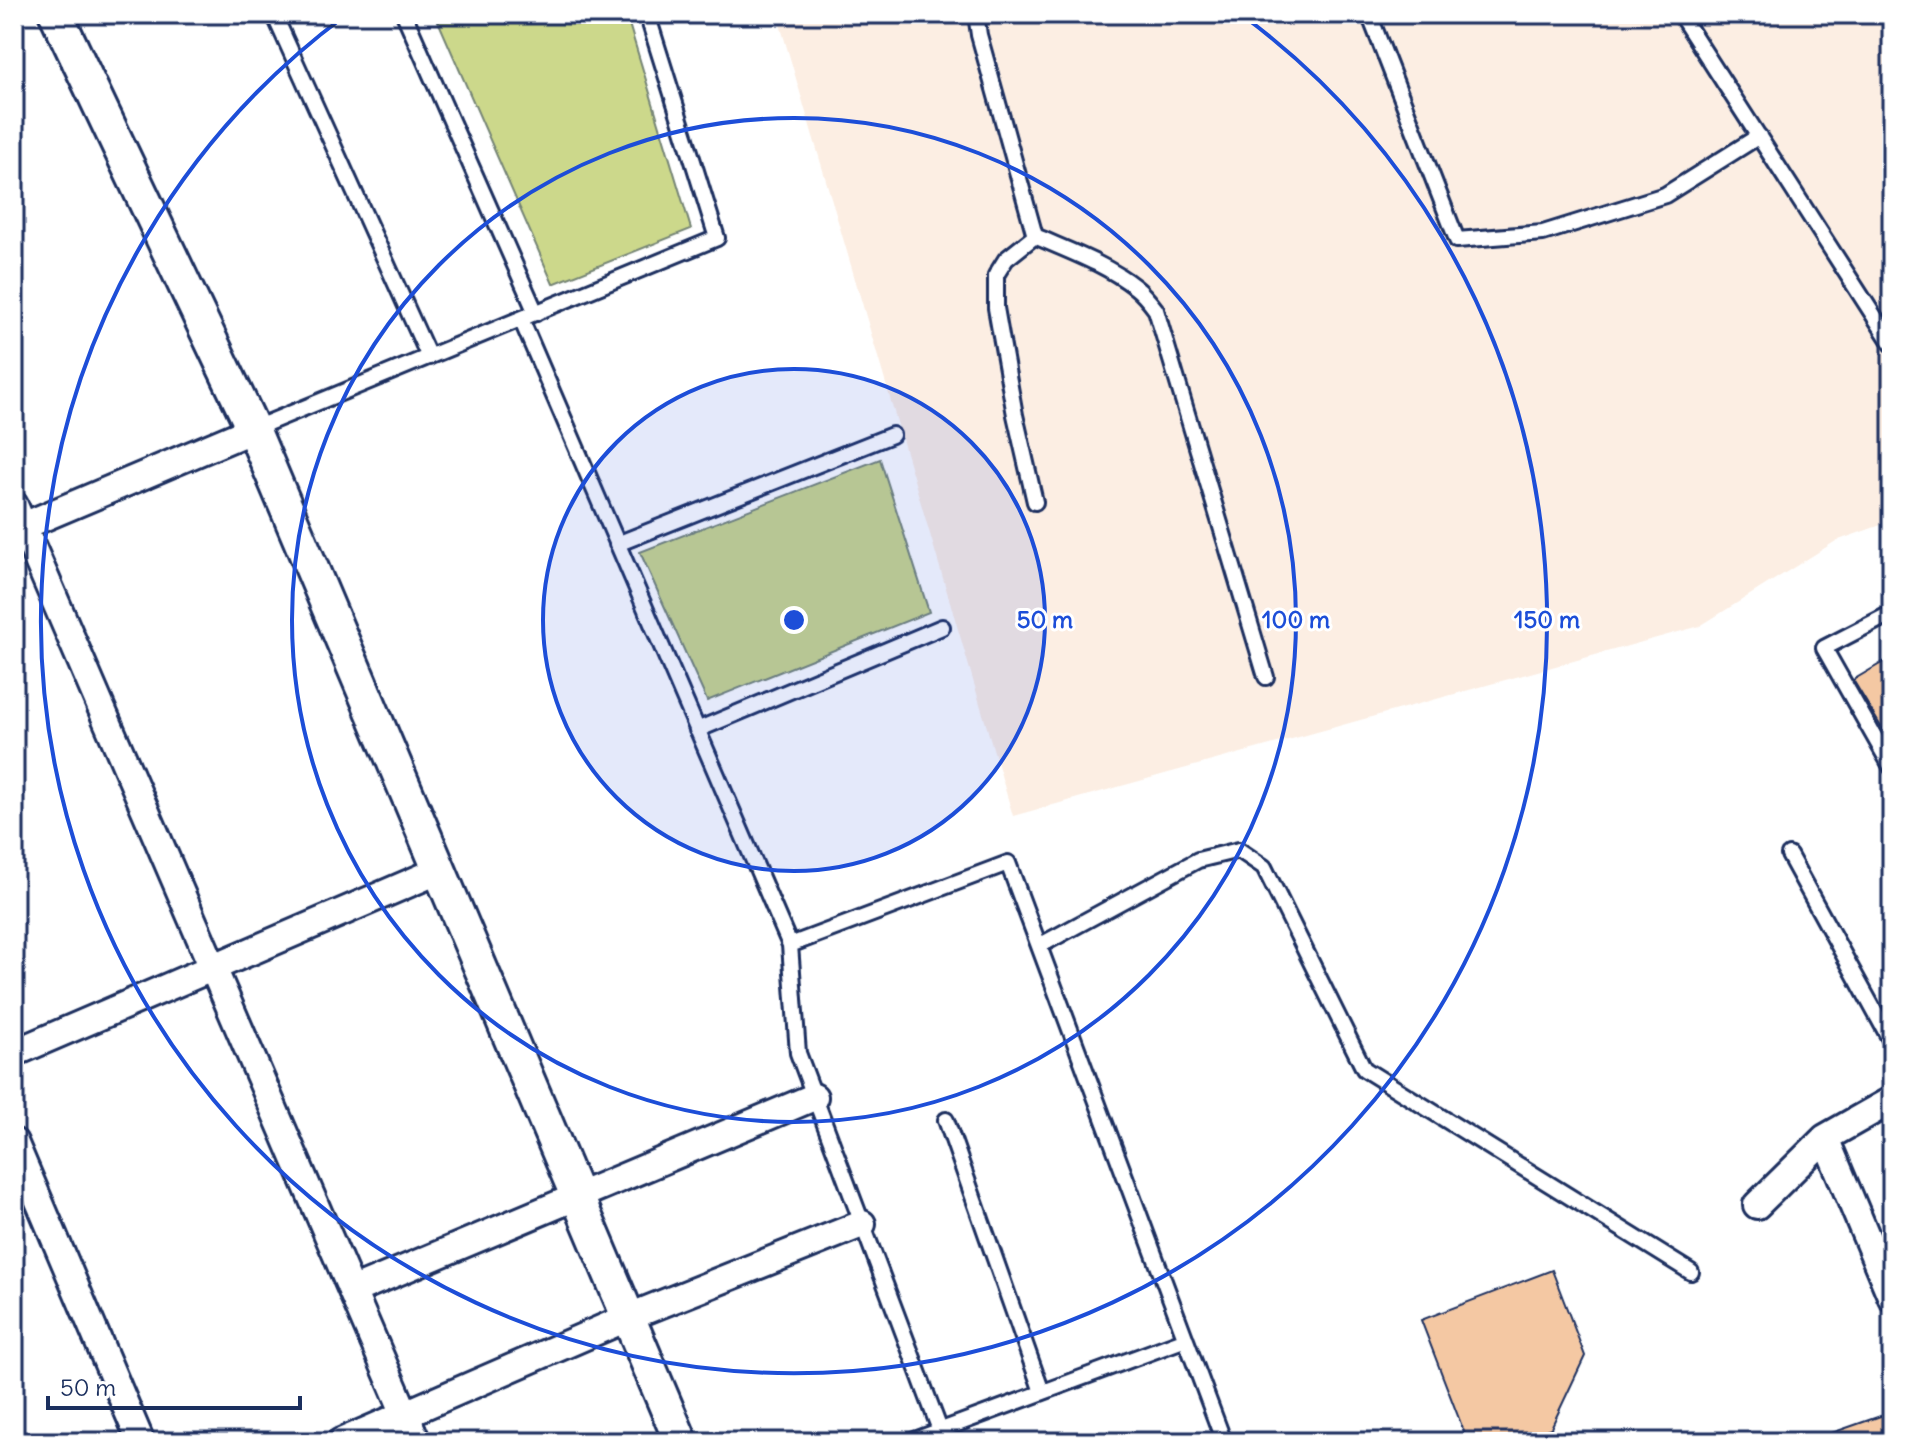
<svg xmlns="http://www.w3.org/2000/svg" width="1906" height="1456" viewBox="0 0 1906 1456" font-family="Delius,sans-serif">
<rect width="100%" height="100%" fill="#fff"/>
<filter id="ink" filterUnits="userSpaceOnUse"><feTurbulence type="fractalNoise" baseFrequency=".0125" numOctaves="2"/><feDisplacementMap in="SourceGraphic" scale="16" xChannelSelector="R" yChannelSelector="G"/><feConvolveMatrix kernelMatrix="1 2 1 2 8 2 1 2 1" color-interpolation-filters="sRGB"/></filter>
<g filter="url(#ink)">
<path fill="#fceee3" d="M777,14h1115v507l-56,20 -136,85 -687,190z"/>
<path fill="#ccd88b" stroke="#748474" stroke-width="2" d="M435,14h191l65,215 -138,55z
M880,459l49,153 -222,89 -67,-149z"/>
<path fill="#f4c8a3" stroke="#1b2f5e" stroke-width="2" d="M1892,657v88l-39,-65z
M1552,1270l33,86 -34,72 -37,14h-46l-47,-122z
M1892,1412v30h-86z"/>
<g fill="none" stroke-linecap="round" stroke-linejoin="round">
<defs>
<path id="service" d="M404,14l132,299
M976,14l3,21 56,201 -29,23 -10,16v33l19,107 20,87
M1369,14l88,226 86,-7 122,-38 94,-59
M1680,14l212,330
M277,21l152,336
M1035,236c34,15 71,28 100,51 8,6 15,15 21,23l110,367
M521,319l269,626 8,108 142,377
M253,429l464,-191 -70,-224
M617,544l275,-109
M1892,613l-68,35 68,120
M697,730l245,-103
M1789,855l103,188
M790,945l218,-82 216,579
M1039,946l159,-86 41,-10 25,17 100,202 327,203
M946,1120l96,272
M909,1442l277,-103"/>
<path id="minor" d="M14,505l403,937
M14,530l239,-101
M14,1053l426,-183
M1825,1138l67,160
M14,1142l127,300
M1757,1205l68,-67 67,-38
M352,1291l462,-194
M341,1442l288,-125 233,-93"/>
<path id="tertiary" d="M56,14l197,415 428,1013"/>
</defs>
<use href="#service" stroke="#1b2f5e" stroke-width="20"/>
<use href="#minor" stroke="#1b2f5e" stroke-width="32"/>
<use href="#tertiary" stroke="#1b2f5e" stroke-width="38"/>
<use href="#service" stroke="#fff" stroke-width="14"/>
<use href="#minor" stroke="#fff" stroke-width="26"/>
<use href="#tertiary" stroke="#fff" stroke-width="32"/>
</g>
</g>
<circle cx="794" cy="620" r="251" fill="#1d4ed8" fill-opacity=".12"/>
<g fill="none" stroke="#1d4ed8" stroke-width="4">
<circle cx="794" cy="620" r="251"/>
<circle cx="794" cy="620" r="502"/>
<path d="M1242 15A753 753 0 1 1 346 15"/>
</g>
<circle cx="794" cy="620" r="12" fill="#1d4ed8" stroke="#fff" stroke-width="4"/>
<g font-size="24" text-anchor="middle" font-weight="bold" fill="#1d4ed8" stroke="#fff" stroke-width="6" stroke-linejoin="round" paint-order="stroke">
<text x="1045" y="628">50 m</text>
<text x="1296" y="628">100 m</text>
<text x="1547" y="628">150 m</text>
</g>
<rect width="1906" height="1456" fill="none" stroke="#fff" stroke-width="48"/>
<rect x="24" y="24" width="1858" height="1408" fill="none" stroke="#1b2f5e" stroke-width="3" filter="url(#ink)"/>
<path d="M48 1396v12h252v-12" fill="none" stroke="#1b2f5e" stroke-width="4"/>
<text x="60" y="1396" font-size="24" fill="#1b2f5e" stroke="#ffffff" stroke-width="6" paint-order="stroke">50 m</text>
</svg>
